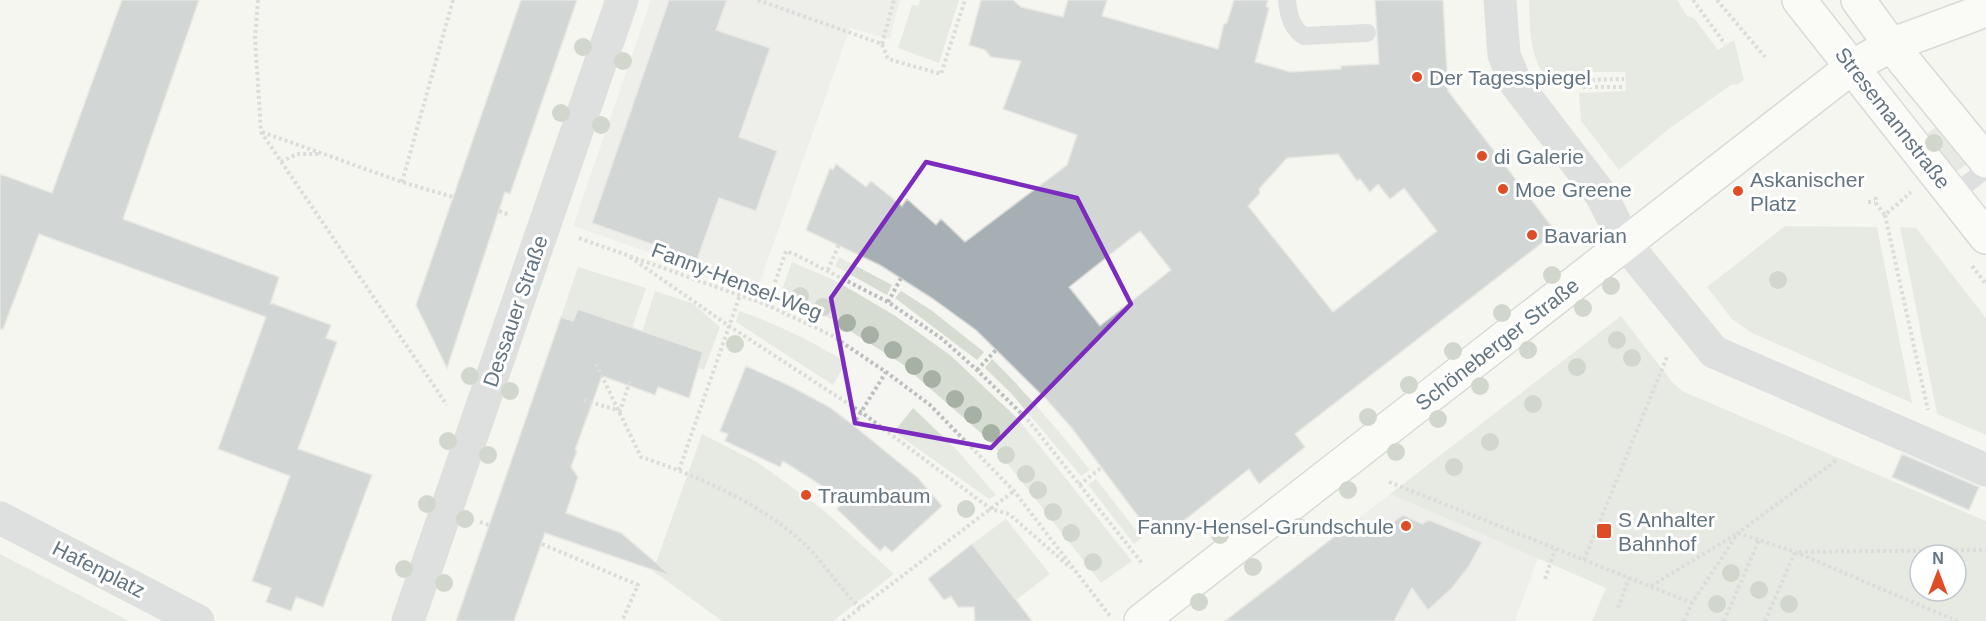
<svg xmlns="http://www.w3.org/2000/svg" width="1986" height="621" viewBox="0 0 1986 621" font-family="Helvetica,sans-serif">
<rect width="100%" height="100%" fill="#f5f5f1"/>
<path fill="#e5e6e5" d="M651,0h249l-10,39 -40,-11 -93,262 -184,-64z
M1390,494l148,64 -23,63h-289z"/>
<path fill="#d6dcd2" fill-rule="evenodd" d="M920,0h39l-20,63 -41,-15 14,-43 6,1z
M1529,0h148l10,16 7,2 24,32 16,-10 10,40 -6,4 -7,1 -61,43 -51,42 -38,-49 -2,-28 47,-2 -1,-19h-83c-13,-22 -12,-47 -13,-72z
M1941,123l27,40 -13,10 -33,-35z
M1785,226l92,1 35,176 -160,-70 -20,-14 -25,-32z
M1900,227l16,1 70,90v117l-49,-21z
M839,257l53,28 -5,10 -52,-29z
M792,262l44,19 58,34 56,40 68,64 114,142 -31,22 -112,-143 -88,-77 -70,-44 -51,-24z
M578,267l68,21 -14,40 -59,-7 -12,-4z
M655,291l37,12 28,24 -16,43 -6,-2 5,-16 -61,-20z
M901,291l30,19 53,42 -7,8 -82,-62z
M739,311c38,13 72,30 107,51l-13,23 -97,-63z
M1621,316l52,67 9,8 304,130v100h-394l14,-33 -216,-94zM1920,555h36v36h-36z
M992,359c35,34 67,72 98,111l-9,6 -70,-83 -26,-25z
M913,408l45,43 38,44 -7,4 -95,-67z
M702,434l55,28 65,47 72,65 -61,47h-111l-69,-50z
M1096,479l46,59 -8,6 -46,-59z
M1006,519l44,55 -34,26 -44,-56z
M0,554l129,67h-129z"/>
<path fill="#a6afb4" stroke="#d6d6d4" stroke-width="1.5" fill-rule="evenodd" d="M122,0h77l-76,219 156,58 -9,28 1,-2 60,22 -5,13 11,4 -39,107 74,26 -49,132 -27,-10 -5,14 -25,-9 5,-14 -19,-7 38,-105 -72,-27 48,-132 -227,-83 -36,95h-3v-155l52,19z
M521,0h56l-67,194 -5,-2 -58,176 -31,-63z
M669,0h58l-11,30 54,18 -31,89 38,14 -21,60 -37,-13 -22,62 -105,-37z
M981,0h32l8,7 42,10 5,-17h39l-5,16 116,33 6,-25 3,-1 7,-23h34l-2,6 3,2 -14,54 35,10 51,-3v-3l38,-2 -4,-64h68l5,91 108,141 -261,202 10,13 -46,37 -10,-15 -82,65 -8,-8 -9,6 -79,-105 -25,-28 -70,-69 -44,-32 -52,-33 -74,-35 24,-62 3,2 3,-6 30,23 5,-6 31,25 5,-7 29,26 5,-6 24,23 102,-77 10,-30 -74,-26 18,-48 -30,-4 -6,-7 -16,-5zM1338,154l19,27 3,-2 10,13 8,-8 12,15 14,-11 33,43 -104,81 -85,-106 12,-13 -1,-4 28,-31zM1140,231l31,39 -71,56 -31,-39z
M578,309l125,43 -14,46 -31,-11 -3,8 -53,-19 -27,74 2,1 -6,16 7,10 -12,36 55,20 48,41 -1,1 -123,-42 -31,88h-58l105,-304 12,4z
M746,366l44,20 39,21 24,18 65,53 24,28 -50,46 -7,-6 -5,5 -43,-42 5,-6 -18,-16 -41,-26 -3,6 -55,-26 3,-7 -8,-3z
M1902,454l77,33 -10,23 -77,-33z
M1403,515l19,9 7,-4 53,22 -13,24 -17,22 -24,22 -16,-22 -18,33h-169l135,-104 15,19z
M972,544l44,56 16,21h-57l-1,-14h-16l-7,-11 -7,4 -16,-21z"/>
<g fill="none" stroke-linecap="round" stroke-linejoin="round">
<defs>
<path id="secondary" d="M1799,0l187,237
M1858,0l33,45 95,116
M1141,621l711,-554 39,-22 95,-35"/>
</defs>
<use href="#secondary" stroke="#b4babe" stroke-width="36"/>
<path stroke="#bcbec0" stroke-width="4" stroke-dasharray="3 3" stroke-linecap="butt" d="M258,0l-3,38 6,94 186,273
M758,0l124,44 6,15 53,15 24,-74
M1693,0l32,44
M1717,0l48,57
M882,44l12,-44
M1555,82l26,1 3,4h40
M1581,83l3,-3 40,-1
M262,132l140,50 51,15
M281,162l16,-8h23
M402,182l51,-182
M1876,197l-1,5 10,13 26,-23
M1868,202h7
M499,211l11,4
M1885,215l43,195
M579,238l188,67 64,30 55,37 44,33 84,86 96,125
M630,257l99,69 132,86 130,97 18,5 62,54
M1972,266l14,18
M828,270l11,-26
M888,302l13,-24
M767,305l19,-54 10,4 92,47 53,36 36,32 51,50 114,143
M596,364l45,93c54,18 115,44 158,82 23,20 39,48 61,69
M977,370l19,-20
M584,400l36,11 11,-33
M853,425l33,-53
M679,470l61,-175
M1389,482l303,121
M1079,485l23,-18
M480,522l9,3
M542,544l96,41 -16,36
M1799,552l187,-2
M1584,560l83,-203
M1545,579l10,-30
M1651,586l87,-53 57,19 162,69
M1618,608l11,-30
M843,621l171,-130
M1684,621l8,-18 46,-70 100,-74
M1724,621l35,-81
M1765,621l30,-69"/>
<path stroke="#c2c6c9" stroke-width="18" d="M1287,0c1,13 5,29 17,36l63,-3
M1953,195l33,-26"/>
<path stroke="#c2c6c9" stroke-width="33" d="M1500,0l4,55 12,29 86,112 23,47 89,109 272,118
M0,518l198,103
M408,621l214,-621"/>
<use href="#secondary" stroke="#fff" stroke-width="33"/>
</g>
<g fill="#a7b1a3">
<circle cx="583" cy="47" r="9"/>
<circle cx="623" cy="61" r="9"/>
<circle cx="561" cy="113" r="9"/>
<circle cx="601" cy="125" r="9"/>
<circle cx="1934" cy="143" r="9"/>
<circle cx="1552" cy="275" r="9"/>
<circle cx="1778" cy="280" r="9"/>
<circle cx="1611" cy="286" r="9"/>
<circle cx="800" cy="296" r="9"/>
<circle cx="823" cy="307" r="9"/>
<circle cx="1583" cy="308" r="9"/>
<circle cx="1502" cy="313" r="9"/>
<circle cx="847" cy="323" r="9"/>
<circle cx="870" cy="335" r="9"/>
<circle cx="1617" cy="340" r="9"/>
<circle cx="735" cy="344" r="9"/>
<circle cx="893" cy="350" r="9"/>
<circle cx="1528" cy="350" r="9"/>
<circle cx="1453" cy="351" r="9"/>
<circle cx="1632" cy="358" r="9"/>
<circle cx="914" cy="366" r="9"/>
<circle cx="1577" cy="367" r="9"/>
<circle cx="470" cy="376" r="9"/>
<circle cx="932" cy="379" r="9"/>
<circle cx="1409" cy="385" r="9"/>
<circle cx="1480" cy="386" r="9"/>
<circle cx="510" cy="391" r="9"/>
<circle cx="955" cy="399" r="9"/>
<circle cx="1533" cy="404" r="9"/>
<circle cx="973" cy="415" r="9"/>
<circle cx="1368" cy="417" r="9"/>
<circle cx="1438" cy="419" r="9"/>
<circle cx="991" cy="433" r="9"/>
<circle cx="448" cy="441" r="9"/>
<circle cx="1490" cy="442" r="9"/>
<circle cx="1396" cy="452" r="9"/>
<circle cx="488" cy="455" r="9"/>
<circle cx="1006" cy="455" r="9"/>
<circle cx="1454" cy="467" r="9"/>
<circle cx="1026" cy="474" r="9"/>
<circle cx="1038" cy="490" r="9"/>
<circle cx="1348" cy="490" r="9"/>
<circle cx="427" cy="504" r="9"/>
<circle cx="966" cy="509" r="9"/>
<circle cx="1053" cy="512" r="9"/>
<circle cx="465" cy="519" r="9"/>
<circle cx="1299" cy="527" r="9"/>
<circle cx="1071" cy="533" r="9"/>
<circle cx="1220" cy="535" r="9"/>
<circle cx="1093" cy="562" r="9"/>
<circle cx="1253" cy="567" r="9"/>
<circle cx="404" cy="569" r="9"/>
<circle cx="1731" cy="573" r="9"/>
<circle cx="444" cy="583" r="9"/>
<circle cx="1759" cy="590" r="9"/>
<circle cx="1199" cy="602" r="9"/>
<circle cx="1717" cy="604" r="9"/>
<circle cx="1789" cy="604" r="9"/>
</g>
<path d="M0 0H1986V621H0ZM926,162l151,36 54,106 -140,144 -136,-25 -24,-125z" fill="#f5f5f1" fill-opacity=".55" fill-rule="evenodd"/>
<path fill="none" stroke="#7b2cbf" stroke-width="4.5" stroke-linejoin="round" d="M926,162l151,36 54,106 -140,144 -136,-25 -24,-125z"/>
<g fill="#df4d27" stroke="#fff" stroke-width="2">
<circle cx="1417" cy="77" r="6"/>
<circle cx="1482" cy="156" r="6"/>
<circle cx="1503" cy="189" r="6"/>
<circle cx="1738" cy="191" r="6"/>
<circle cx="1532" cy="235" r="6"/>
<circle cx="806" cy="495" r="6"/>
<circle cx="1406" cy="526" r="6"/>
<rect x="1596" y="523" width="16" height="16" rx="3"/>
</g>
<g text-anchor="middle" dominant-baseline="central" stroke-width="6" stroke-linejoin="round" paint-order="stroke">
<g font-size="21" fill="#647582" stroke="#fff" text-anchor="start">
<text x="1429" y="77">Der Tagesspiegel</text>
<text x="1494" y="156">di Galerie</text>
<text x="1750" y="179">Askanischer<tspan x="1750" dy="24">Platz</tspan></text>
<text x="1515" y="189">Moe Greene</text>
<text x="1544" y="235">Bavarian</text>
<text x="818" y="495">Traumbaum</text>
<text x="1618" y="519">S Anhalter<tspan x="1618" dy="24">Bahnhof</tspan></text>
<text x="1394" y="526" text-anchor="end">Fanny-Hensel-Grundschule</text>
</g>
<g font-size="21" fill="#647582" stroke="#fff">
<text transform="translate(1893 118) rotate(52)">Stresemannstraße</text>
<text transform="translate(737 281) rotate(21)">Fanny-Hensel-Weg</text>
<text transform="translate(515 311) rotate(-71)">Dessauer Straße</text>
<text transform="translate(1497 344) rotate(-38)">Schöneberger Straße</text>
<text transform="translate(99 569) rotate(27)">Hafenplatz</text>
</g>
</g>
<g transform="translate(1938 573)"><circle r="28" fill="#ffffff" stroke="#c1c8cd" stroke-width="1.5"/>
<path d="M0-4.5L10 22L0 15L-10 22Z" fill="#df4d27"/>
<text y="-9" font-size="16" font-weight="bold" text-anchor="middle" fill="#647582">N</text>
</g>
</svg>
